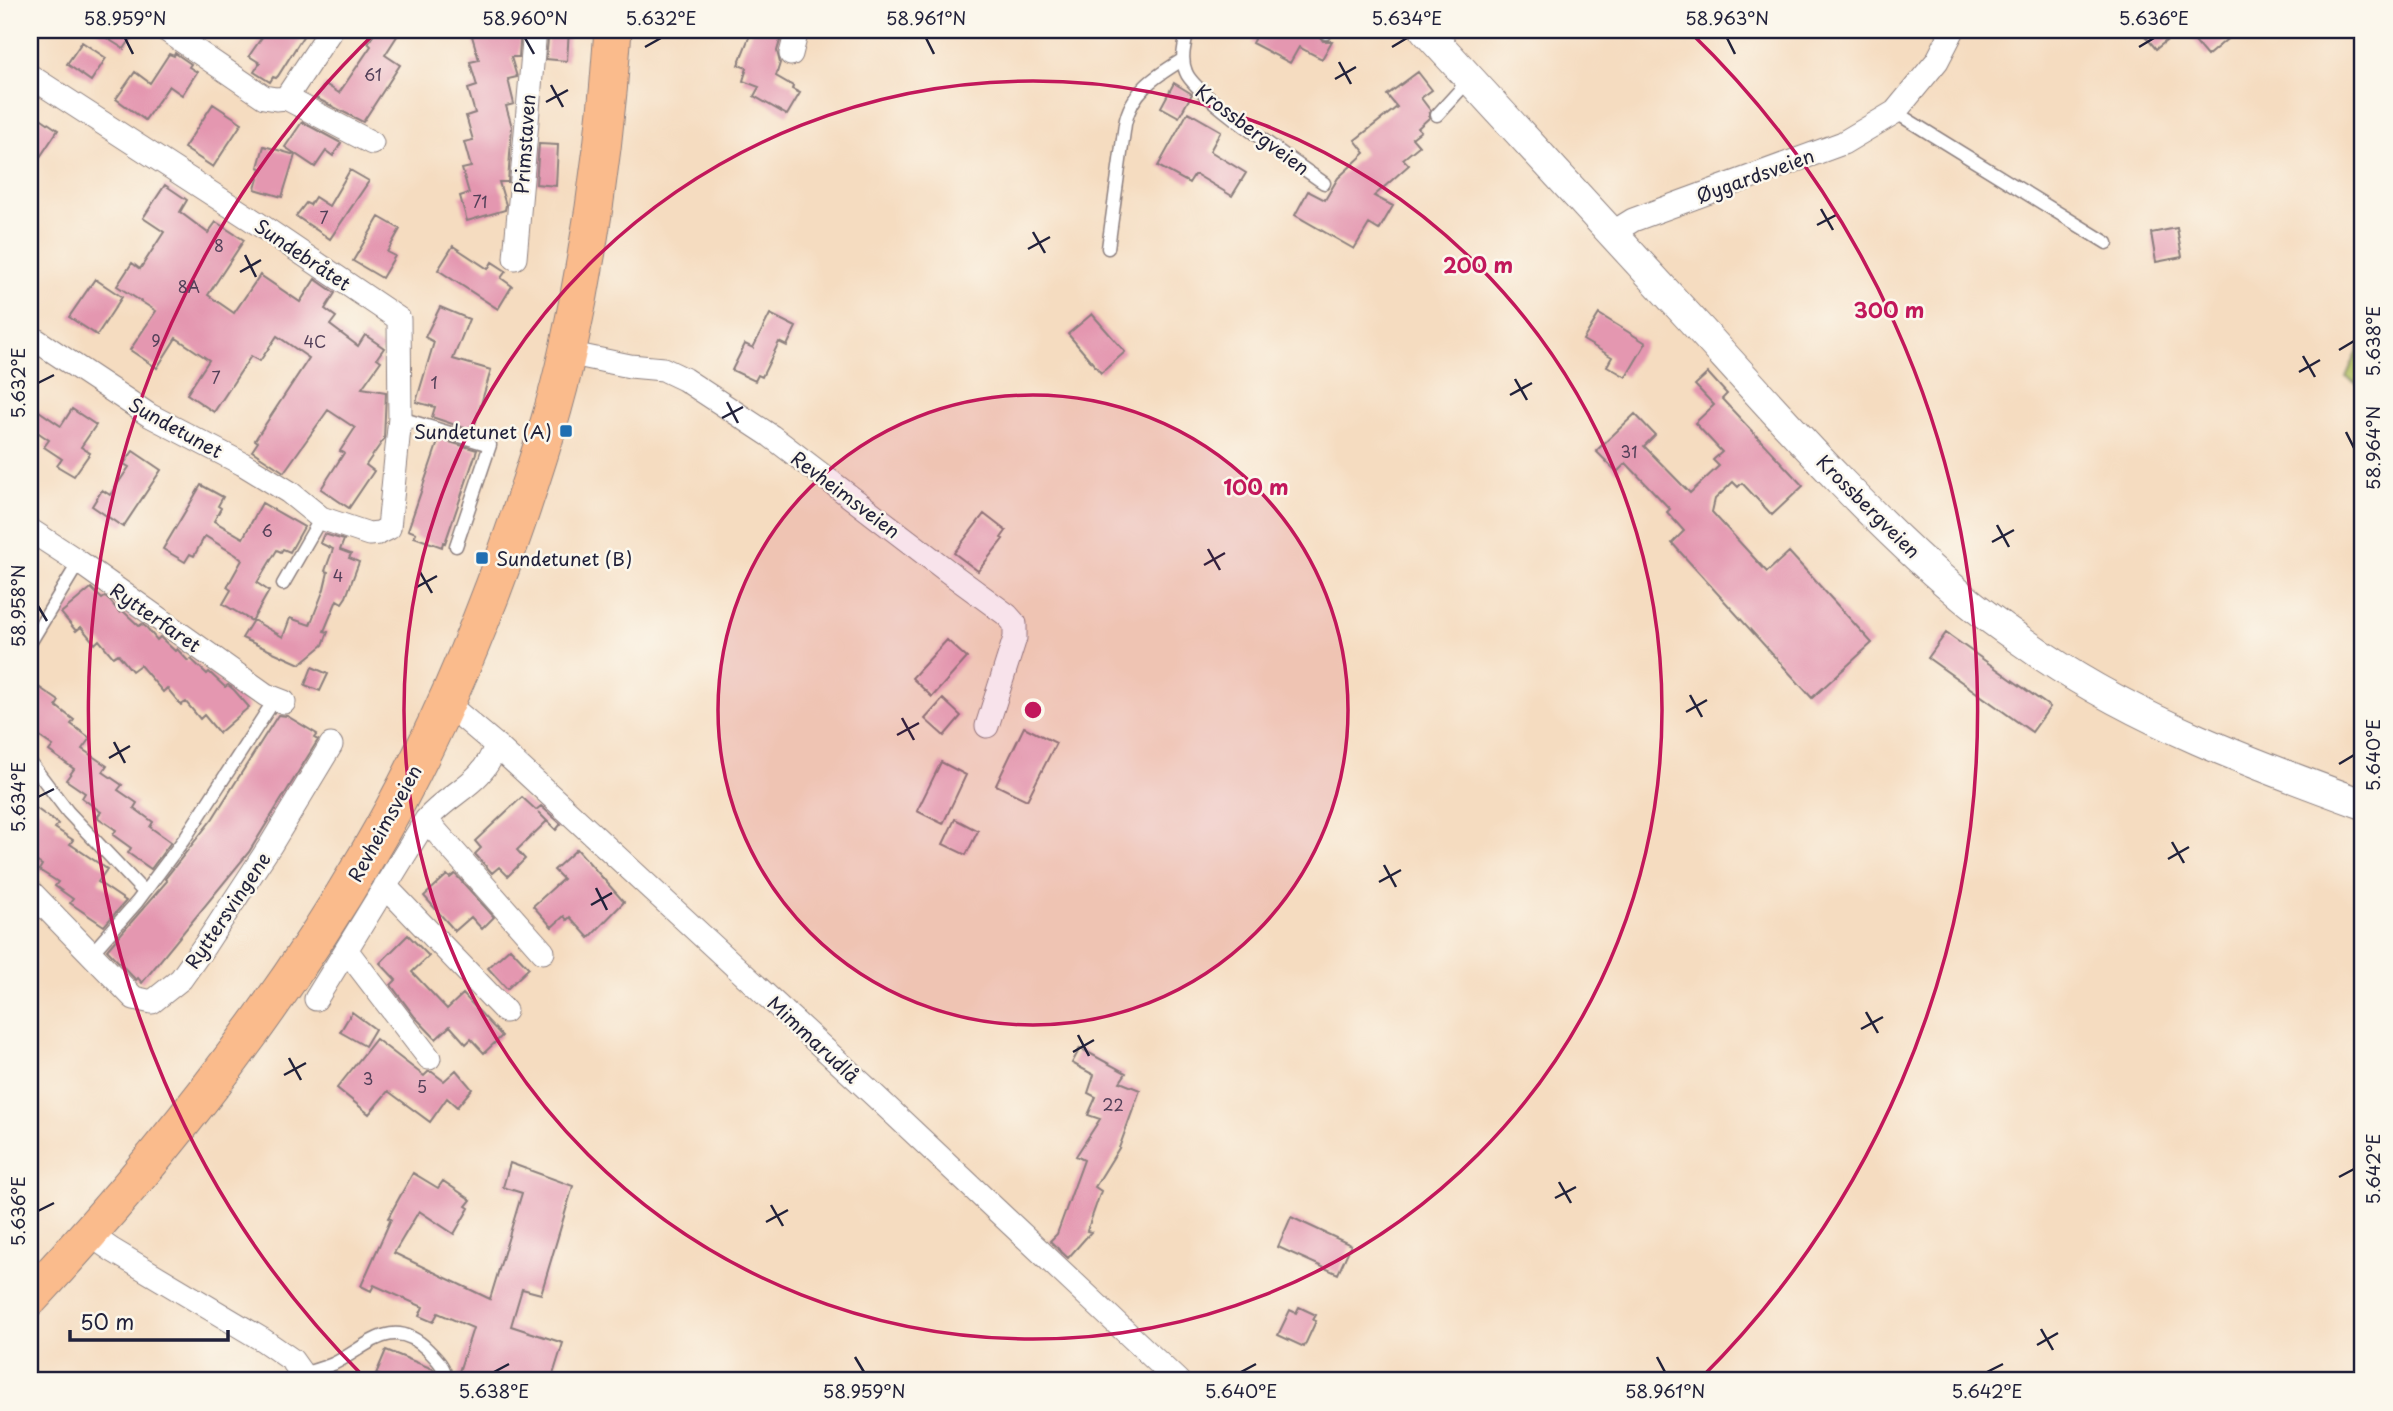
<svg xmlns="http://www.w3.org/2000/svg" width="2393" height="1411" viewBox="0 0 2393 1411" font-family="'Playpen Sans',sans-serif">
<rect width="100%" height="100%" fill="#fbf7ec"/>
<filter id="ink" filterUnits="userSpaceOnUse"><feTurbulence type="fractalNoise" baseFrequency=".0143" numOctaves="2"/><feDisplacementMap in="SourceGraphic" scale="14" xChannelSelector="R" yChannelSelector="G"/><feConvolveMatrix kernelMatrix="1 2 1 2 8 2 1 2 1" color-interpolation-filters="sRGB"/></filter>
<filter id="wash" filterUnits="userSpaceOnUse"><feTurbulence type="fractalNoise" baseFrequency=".00686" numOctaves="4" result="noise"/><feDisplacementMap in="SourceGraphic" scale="28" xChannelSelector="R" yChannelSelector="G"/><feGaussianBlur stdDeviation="1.57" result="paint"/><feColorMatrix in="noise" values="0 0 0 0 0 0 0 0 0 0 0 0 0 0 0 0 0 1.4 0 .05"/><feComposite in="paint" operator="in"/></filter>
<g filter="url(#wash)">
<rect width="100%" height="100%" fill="#f5dcc0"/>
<path fill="#b5c264" stroke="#6c7250" stroke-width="2" d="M2363,339v48l-17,-10z"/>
<g id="blocks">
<path fill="#e497b0" d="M94,30h43l-13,19z
M267,30h40l-29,46 -2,2 -3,-1 -3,5 -16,-10 6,-9 -11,-7z
M377,30h24l-16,25 15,10 -37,57 -47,-24 9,-14 14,9 32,-47 -3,-3z
M480,30h41l-2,27h-8l6,20 -9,2 6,25 -8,2 6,21 -4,55h-9l7,23 -1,5 -38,11 -7,-25 9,-3 -7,-24 9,-2 -7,-25 9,-2 -7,-24 9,-3 -7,-24 9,-3 -7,-24 9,-2 -7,-24 9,-3z
M549,30h20l-2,31 -21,-2z
M752,30h31l-6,21 3,12 -4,13 17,10 -1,3 8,4 -13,22 -33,-19 5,-9 -16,-6 4,-13 -9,-3z
M1259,30h52l6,3 6,8h9l-10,18 -23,-12 -9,16 -38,-20z
M2140,30h40l-24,19z
M2185,30h53l-31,26z
M82,42l24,16 -15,23 -24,-17z
M175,53l16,11 -2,3 8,5 -15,23 -13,-9 -24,34 -29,-21 19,-27 15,11 19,-29 5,2z
M1418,72l14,18 -11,8 9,12 -1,8 -11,10 3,3 -9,7 7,8 -16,13 6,6 -35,31 19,10 -14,24 -10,-6 -15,25 -59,-34 13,-24 17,9 13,-22 27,-25 -10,-13 42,-33 -10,-12z
M1174,83l18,11 -13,23 -18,-10z
M213,104l29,19 -29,44 -29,-19z
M30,111l28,19 -28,42z
M1188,112l33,19 -11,20 36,22 -14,23 -35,-21h-3l-5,8 -31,-17z
M302,122l39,21 -8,13 -7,-5 -11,16 -30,-20z
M539,144l19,1 -2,41 -20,-2z
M264,146l31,9 -13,42 -27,-8 6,-21 -3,-1z
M350,170l19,11 -39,58 -34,-23 10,-13 4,2 5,-8 14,9z
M165,185l22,15 -7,12 28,21 8,-11 28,18 -36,55 26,18 26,-38 40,27 15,-23 20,14 -10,16 11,8 -6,8 28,21 7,-11 19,13 -7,10 4,3 -19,27 24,4 -2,47 -18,26 8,6 -25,37 -28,-19 23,-36 -4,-2 15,-23 -27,-18 -44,62 -32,-21 6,-9 -3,-2 54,-82 -32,-22 -17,25 -9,-5 -37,56 -27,-18 22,-34 -33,-22 -19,30 -27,-18 26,-39 -39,-25 15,-23 8,6 24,-37 -21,-14z
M379,217l21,12 -13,23 8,4 -13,22 -29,-17z
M2177,228l5,29 -26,5 -5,-29z
M453,246l35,23 4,-7 14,9 -5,7 11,8 -14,23 -60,-39z
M95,279l27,18 -25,38 -28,-18z
M440,307l29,12 -16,40 38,11 -18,61 -41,-14 3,-10 -19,-5 18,-60 -9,-5z
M770,314l26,13 -9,19 -8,-4 -17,35 -4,-2 -3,6 -23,-11 13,-26 8,4z
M1092,314l33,38 -24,21 -33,-39z
M1599,314l47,29 -20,34 -19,-11 5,-9 -29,-17z
M1708,373l19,21 -5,5 81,87 -31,29 -30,-32 -4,4 -5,-5 -18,17 -3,13 55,60 22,-20 83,91 -60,55 -140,-155 12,-12 -17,-19 3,-3 -44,-46 -9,9 -21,-21 39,-37 20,21 -11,11 46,47 29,-27 -6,-6 9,-8 -27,-29 19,-18 -19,-20z
M30,405l31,21 11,-17 24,16 -15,22 9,6 -16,23 -17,-10 5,-7 -18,-12 5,-7 -19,-13z
M439,439l38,11 -32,93 -2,-1 -1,5 -28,-10 2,-4 -8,-3z
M133,451l28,19 -38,57 -31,-21 10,-16 8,5 19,-28 -5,-3z
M201,485l22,12 -5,9 3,2 -7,13 29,17 19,-35 42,24 -14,25 -7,-3 -2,3 -4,-2 -20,33 12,8 -17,30 -29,-17 8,-14 -4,-3 15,-27 -6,-5 -31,-19 -11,20 -4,-2 -5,8 -22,-13z
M984,514l22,17 -5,7 2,1 -25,32 -24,-18z
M324,534l20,6 -4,10 11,4 -2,4 10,4 -13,35 -4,6 -5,-3 -13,31 4,1 -5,13 -23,19 -58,-26 11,-18 30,17 7,-19 20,7 14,-36 4,-17 -3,-1 8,-22 -13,-6z
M91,588l11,11 3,-2 6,5 9,11 3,-2 16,15 3,-2 5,4 10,12 3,-3 15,14 2,-2 11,12 3,-2 16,15 2,-2 16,15 3,-2 6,5 15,17 -30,26 -15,-18 -4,4 -14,-17 -5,3 -14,-17 -4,4 -23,-27 -8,6 -14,-17 -5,3 -14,-17 -4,4 -14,-17 -5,4 -15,-18z
M1946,633l104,74 -18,25 -104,-74z
M947,640l20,18 -35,39 -20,-19z
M312,667l16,7 -8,17 -15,-6z
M30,681l29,20 -3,5 18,14 -3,4 19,14 -8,11 25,17 -4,6 19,13 -4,5 19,13 -3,5 19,14 -3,5 21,15 -20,27 -23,-16 3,-5 -18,-13 3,-5 -19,-13 4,-5 -19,-14 3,-5 -19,-13 8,-11 -25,-18 4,-5 -19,-13 4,-5 -8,-6z
M943,699l18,17 -17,20 -19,-17z
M278,715l9,1 30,18 -3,4 4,2 -69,112 -107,131 -4,-5 -2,2 -29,-30 60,-69 -2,-2 48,-61z
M1024,727l32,16 -29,57 -31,-15z
M941,762l25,13 -23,49 -26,-13z
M522,797l14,13 5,-4 20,18 -5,6 -18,-18 9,9 -30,29 8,9 -17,17 -9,-9 -7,6 -17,-19 6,-6 -6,-7z
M30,804l28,20 -3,4 18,12 -3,4 37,25 -9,13 28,19 -22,25 -34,-23 3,-4 -18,-13 3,-4 -19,-12 3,-5 -12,-8z
M955,819l23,12 -12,24 -23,-11z
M577,849l47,53 -35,36 -19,-21 -3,3 -3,-4 -12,11 -19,-21 30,-27 -9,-9z
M455,874l39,43 -12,12 -11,-12 -16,14 -31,-35 23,-21 3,3z
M408,935l21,21 -17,16 35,37 16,-15 39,42 -18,17 -13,-14 -5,5 -16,-18 -14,13 -21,-22 -24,-32 5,-5 -16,-17z
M510,948l19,20 -22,21 -19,-21z
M352,1012l23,17 -10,17 -25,-14z
M376,1039l48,37 4,-4h4l12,9 12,-11 16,19 -15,18 -10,-9 -17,24 -42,-31 -19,23 -32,-26z
M1080,1048l46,25 -6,9 20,8 -21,58 -24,39 6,4 -14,40 4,1 -23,26 -18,-17 7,-7 27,-74 -8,-4 24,-37 -12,-4 8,-18 -8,-4 6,-18 -22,-12z
M510,1163l63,23 -32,108 -19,-5 -11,37 52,17 -12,38h-95l17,-53 -35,-15 -5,9 -14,-6 4,-9 -49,-22 -3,6 -10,-5 30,-67 -3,-1 25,-45 25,15 5,-7 28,19 -5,6 3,2 -15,26 -35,-23 -25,42 96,46 32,-106 -19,-6z
M1291,1217l60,28 -13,29 -60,-27z
M1299,1307l17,8 -3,5 3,1 -12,26 -26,-12 12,-25 6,3z
M386,1350l47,19 5,12h-43l-19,-7z"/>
</g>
</g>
<g filter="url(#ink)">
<use href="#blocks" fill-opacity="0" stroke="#8c7f7e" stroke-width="2"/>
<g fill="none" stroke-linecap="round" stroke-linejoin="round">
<defs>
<path id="service" d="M1188,30c-3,14 -8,28 -2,42 8,23 113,93 138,111
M1326,33l1,-3
M1895,112l212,131
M1437,115l33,-36
M1108,248l17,-124c6,-33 31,-48 57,-64
M400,418l90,27 -34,101
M283,584l38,-66
M30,643l49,-81
M30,762l38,50 76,80
M91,954l46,-52 48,-64 90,-139
M302,1374c10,-3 21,-6 31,-10 35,-17 59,-50 95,-14 10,10 17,17 19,31"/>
<path id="minor" d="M166,30l98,67 12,2 10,-1 86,45
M791,54l6,-24
M30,76l227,147 142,96 1,99 -11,110 -10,5 -10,1 -48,-16 -32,-26 -46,-28 -94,-49 -119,-79
M286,98l45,-68
M1612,233l21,-13 210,-77 52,-31 42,-51 16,-31
M515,258l20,-228
M567,353l63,13 33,3 21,10 87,57 183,140 53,39 8,9v14l-28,88
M30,530l49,32 187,133 18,7
M445,702l51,43 377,349 305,287
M426,820l117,132
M385,886l120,125
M30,891l104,107 18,4 29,-23 24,-34 65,-99 61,-101
M347,951l82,107
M316,999l110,-179c25,-29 58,-36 70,-75
M89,1234l23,16 151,90 29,20 10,14 2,7"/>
<path id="tertiary" d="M1425,30c96,103 191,207 286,311 77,85 160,178 247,252 26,23 57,43 85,63 98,66 210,108 320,148"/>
<path id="primary" d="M30,1298c127,-136 244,-283 338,-444 63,-107 112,-223 152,-340 18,-54 36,-109 48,-165 23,-105 38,-212 45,-319"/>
</defs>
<use href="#service" stroke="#8c7f7e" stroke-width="15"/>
<use href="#minor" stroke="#8c7f7e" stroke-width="25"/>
<use href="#tertiary" stroke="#8c7f7e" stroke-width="32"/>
<use href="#primary" stroke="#8c7f7e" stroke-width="39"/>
<use href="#service" stroke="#fff" stroke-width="12"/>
<use href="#minor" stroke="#fff" stroke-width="23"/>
<use href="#tertiary" stroke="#fff" stroke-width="30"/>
<use href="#primary" stroke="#fabb8c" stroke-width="37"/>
</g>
</g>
<path fill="none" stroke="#22223b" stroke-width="2.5" d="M125,38l8,16M525,38l9,16M926,38l8,16M1727,38l8,16M645,47l16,-9M1392,47l15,-9M2139,47l15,-9M1339,62l12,22M1335,79l21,-12M551,85l12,22M546,102l22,-12M1821,209l12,21M1817,225l21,-11M1033,232l12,21M1028,249l22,-12M245,255l11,22M240,272l21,-12M2339,350l15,-9M2303,356l12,21M2299,372l21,-12M1515,379l12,21M38,383l16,-8M1510,395l22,-12M727,402l11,21M722,418l21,-11M2346,432l8,16M1997,525l12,22M1992,542l22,-12M1208,549l12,21M1204,565l21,-12M420,572l12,21M415,588l22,-12M38,606l9,15M1690,695l12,22M1686,712l21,-12M902,718l12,22M897,735l22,-12M114,742l11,21M109,758l21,-12M2339,764l15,-9M38,797l16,-8M2172,842l12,21M2168,859l21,-12M1384,865l12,22M1379,882l22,-12M596,888l11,22M591,905l21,-12M1866,1012l12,21M1861,1029l22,-12M1078,1035l11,21M1073,1052l21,-12M289,1058l12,22M284,1075l22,-12M2339,1177l15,-8M1559,1182l12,21M1555,1198l21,-11M771,1205l12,21M38,1211l16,-8M766,1222l22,-12M2041,1329l12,21M2037,1345l21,-12M855,1357l9,15M1657,1357l8,15M494,1372l15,-8M1241,1372l15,-8M1987,1372l16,-8"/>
<circle cx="1033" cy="710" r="315" fill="#c2185b" fill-opacity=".12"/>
<g fill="none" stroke="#c2185b" stroke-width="3.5">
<circle cx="1033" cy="710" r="315"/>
<circle cx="1033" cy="710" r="629"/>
<path d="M365 1378A944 944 0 0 1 377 31M1689 31A944 944 0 0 1 1701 1378"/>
</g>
<g fill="#1f6fb2" stroke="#fbf7ec" stroke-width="2.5">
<rect x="559" y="424" width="14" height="14" rx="3.5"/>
<rect x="475" y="551" width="14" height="14" rx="3.5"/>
</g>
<g text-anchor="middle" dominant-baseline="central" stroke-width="5" stroke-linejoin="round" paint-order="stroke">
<g font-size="16" fill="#523f58">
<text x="373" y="74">61</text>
<text x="480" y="201">71</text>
<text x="324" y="217">7</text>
<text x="219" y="245">8</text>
<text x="189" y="286">8A</text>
<text x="156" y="340">9</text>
<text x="315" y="341">4C</text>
<text x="216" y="377">7</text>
<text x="434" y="382">1</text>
<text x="1629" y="451">31</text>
<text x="267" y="530">6</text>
<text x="338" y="575">4</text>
<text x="368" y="1078">3</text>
<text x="422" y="1086">5</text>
<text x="1113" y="1104">22</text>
</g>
<g font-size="19" fill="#22223b" stroke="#fbf7ec">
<text transform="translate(1253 129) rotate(37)">Krossbergveien</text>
<text transform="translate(524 144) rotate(-86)">Primstaven</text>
<text transform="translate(1755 175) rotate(-20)">Øygardsveien</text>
<text transform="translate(303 254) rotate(34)">Sundebråtet</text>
<text transform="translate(176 427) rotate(29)">Sundetunet</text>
<text transform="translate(846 494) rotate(37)">Revheimsveien</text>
<text transform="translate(1869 506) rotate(45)">Krossbergveien</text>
<text transform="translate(156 617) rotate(35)">Rytterfaret</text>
<text transform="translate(384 823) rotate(-61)">Revheimsveien</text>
<text transform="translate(227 910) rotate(-56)">Ryttersvingene</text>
<text transform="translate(814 1039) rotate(43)">Mimmarudlå</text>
</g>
<g font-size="19" fill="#22223b" stroke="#fbf7ec" text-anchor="end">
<text x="552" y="431">Sundetunet (A)</text>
<text x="496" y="558" text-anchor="start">Sundetunet (B)</text>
</g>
</g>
<circle cx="1033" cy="710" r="10" fill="#c2185b" stroke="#fbf7ec" stroke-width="3.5"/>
<g font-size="21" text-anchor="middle" font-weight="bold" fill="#c2185b" stroke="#fbf7ec" stroke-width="5" stroke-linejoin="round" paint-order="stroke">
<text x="1478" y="273">200 m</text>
<text x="1889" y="318">300 m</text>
<text x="1256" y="495">100 m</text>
</g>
<rect width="2393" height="1411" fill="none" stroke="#fbf7ec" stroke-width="77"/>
<path d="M70 1330v10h158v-10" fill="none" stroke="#22223b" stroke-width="3.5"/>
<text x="80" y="1330" font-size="21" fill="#22223b" stroke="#fbf7ec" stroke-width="5" paint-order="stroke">50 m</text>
<rect x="38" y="38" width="2316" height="1334" fill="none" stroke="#22223b" stroke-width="2.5"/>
<g font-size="18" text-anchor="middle" fill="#22223b">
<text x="125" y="25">58.959°N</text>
<text x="525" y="25">58.960°N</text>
<text x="661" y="25">5.632°E</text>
<text x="926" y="25">58.961°N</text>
<text x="1407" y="25">5.634°E</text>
<text x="1727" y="25">58.963°N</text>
<text x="2154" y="25">5.636°E</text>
<text transform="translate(2374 341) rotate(-90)" y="6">5.638°E</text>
<text transform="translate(19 383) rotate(-90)" y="6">5.632°E</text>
<text transform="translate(2374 448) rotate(-90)" y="6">58.964°N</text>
<text transform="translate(19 606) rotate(-90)" y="6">58.958°N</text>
<text transform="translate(2374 755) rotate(-90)" y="6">5.640°E</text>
<text transform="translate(19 797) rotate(-90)" y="6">5.634°E</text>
<text transform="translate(2374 1169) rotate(-90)" y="6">5.642°E</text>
<text transform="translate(19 1211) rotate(-90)" y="6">5.636°E</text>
<text x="494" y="1398">5.638°E</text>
<text x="864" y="1398">58.959°N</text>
<text x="1241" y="1398">5.640°E</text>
<text x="1665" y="1398">58.961°N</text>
<text x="1987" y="1398">5.642°E</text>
</g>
</svg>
